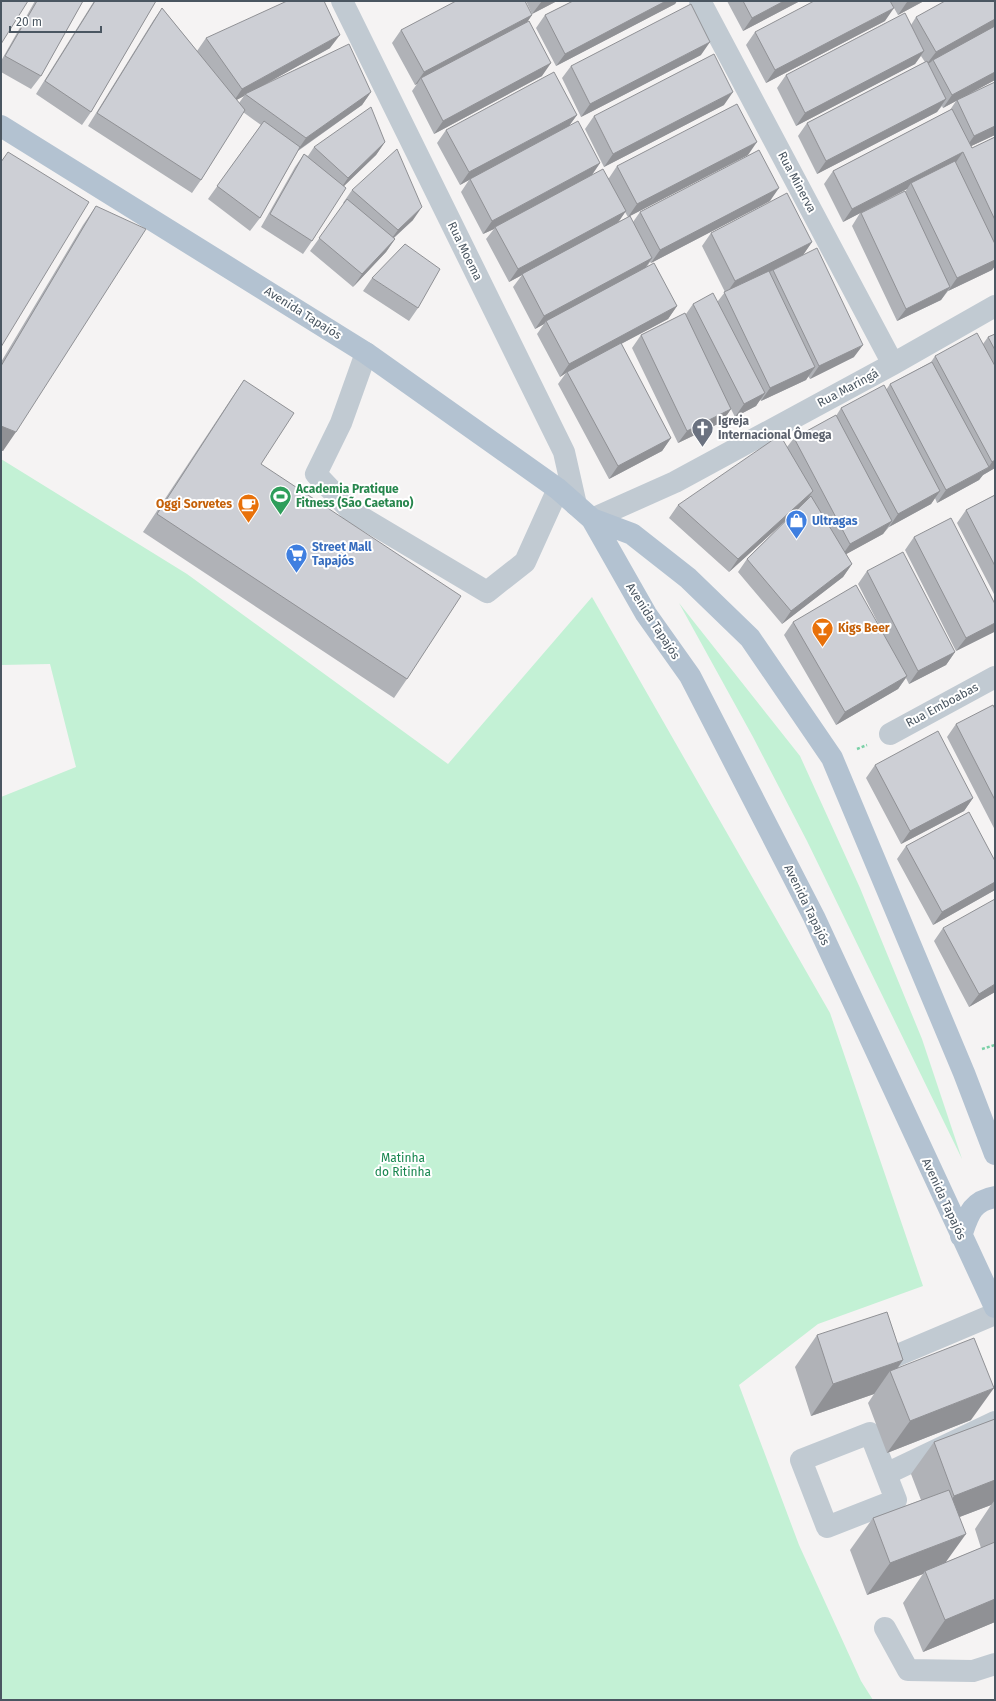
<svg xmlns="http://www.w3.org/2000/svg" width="996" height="1701" viewBox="0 0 996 1701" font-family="'Fira Sans',sans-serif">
<rect width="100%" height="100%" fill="#f5f3f3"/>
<path fill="#c3f1d5" d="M1,459l186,115 261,190 144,-167 238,416 93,273 -105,38 -79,61 60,160 62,136 12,19h-872v-903l75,-30 -26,-103 -49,1z
M679,603l121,153 60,132 62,151 40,120 -155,-318 -54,-104z"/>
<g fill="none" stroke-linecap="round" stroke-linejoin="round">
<path stroke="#7ad0a6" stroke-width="2.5" stroke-dasharray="3 2" stroke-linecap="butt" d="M857,749l10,-4
M982,1049l13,-4"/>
<path stroke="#c1cad2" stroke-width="22" d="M342,1l222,451 12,53
M700,1l193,363
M366,353l-25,70 -25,51 35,37 136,81 38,-30 33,-73
M592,519l83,-37 218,-118 102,-58
M890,734l105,-57
M879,1363l116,-49
M870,1433l26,67 -69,27 -26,-67z
M886,1474l109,-52
M885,1628l23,42 65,1 22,-7"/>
<path stroke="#b3c2d1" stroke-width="22" d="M1,126l365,227 192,136 34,30 54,95 44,62 124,241 181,390
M592,519l40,15 56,44 62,60 82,120 132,315 31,81
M961,1236c7,-20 10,-35 34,-39"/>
</g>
<path fill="#b0b2b7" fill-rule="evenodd" d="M35,1h48l-42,75 -10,13 -30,-17v-11z
M94,1h62l-65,111 -9,13 -46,-31z
M526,1h31l-25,13z
M573,1h104l-2,3 -119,62 -20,-38 9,-13z
M727,1h73l-57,30z
M890,1h34l-26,14z
M995,1v79l-35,19 35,-17v53l-24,11 1,2 23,-11v129l-3,4 -44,21 -7,9 -44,21 -45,-95 8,-13 -17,9 -19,-38 9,-13 117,-61 6,-9 -13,7 -1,-2 -5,6 -120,62 -19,-38 9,-13 118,-61 -4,-6 -6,8 -119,62 -19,-38 9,-13 125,-50 5,-8zM907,189l-2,3 -34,16z
M162,8l35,43 9,-13 124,10 -70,39 111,5 -9,13 -64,46 -38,67 -10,13 -42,-32 53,-74 -18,-13 -42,68 -9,13 -104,-67 65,-105zM244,96l-5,7 -3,-3z
M532,15l-5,7 15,54 -108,58 -22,-43 5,-7 -2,1 -23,-42 9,-13z
M885,21l-119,62 -20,-38 9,-13z
M701,55l-120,62 -19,-39 9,-12z
M724,105l-120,62 -19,-38 9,-13z
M577,115l-8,11 31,37 -8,12 17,3 8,-12 131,-11 -118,61 3,6 7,-10 130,-11 -119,62 -1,-1 -4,6 31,38 -9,13 -47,25 50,94 -9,13 -53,28 -51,-95 8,-11 -6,4 -23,-43 7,-10 -9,5 -22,-42 9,-12 -13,7 -23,-43 8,-10 -11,5 -22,-42 8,-12 -9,5 -23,-42 9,-13zM625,212l3,5 -10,5z
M385,142l-9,13 -33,31 -31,55 -9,13 -42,-27 34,-60 9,-13 4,2 6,-9z
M352,190l61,30 -19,18 1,1 -9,13 -33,35 -43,-36 34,-47 -1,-1z
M96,206l-93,245 -2,-1v-88l82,-137z
M711,233l101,9 -9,13 -27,13 78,89 -44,22 -2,-3 -2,4 -45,21 -1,-2 -4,7 -21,11 -4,-8 -9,13 -44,21 -46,-95 9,-13 45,-21 7,-10 25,-3 7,-9 -23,-46z
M372,278l46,30 -9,13 -46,-30z
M995,334v134l-12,7 -4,5 -42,23 -2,-5 -4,6 -42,23 -6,7 -37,20 6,10 -9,13 -61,47 -44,-52 9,-13 46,-45 -64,58 -60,-54 9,-13 109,-58 7,-9 42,-22 5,-8 45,-18 4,-6 41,-22 4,-6 48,-12 5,-7z
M244,380l17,84 146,215 -13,19 -251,-166 88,-133z
M995,495v101l-38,-73 9,-13z
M914,537l81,67v26l-1,2 -38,19 -51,-101z
M867,571l88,81 -9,13 -37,19 -3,-6 -8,11 -62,36 -52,-90 9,-13 87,5 -22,-43z
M995,709v121l-48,-93 9,-13z
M875,765l98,33 -9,13 -63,33 -35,-66z
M906,846l89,15v29l-62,35 -36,-66z
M943,928l52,64 -26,15 -35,-66z
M817,1335l86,25 -6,8 74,52 -84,33 -19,-50 6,-9 -63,22 -16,-49z
M995,1419v203l-72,30 -20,-49 20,-29 -56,21 -17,-45 23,-32 48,-18 -10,-26 23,-32zM991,1505l-16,24 6,19 -35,14 13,-45z"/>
<path fill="#909195" d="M542,1h15l-25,13z
M666,1h11l-2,3 -119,62 9,-12z
M784,1h16l-57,30 9,-13z
M910,1h14l-26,14 9,-13z
M894,8l-9,13 -119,62 9,-13z
M532,15l-9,13 -102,50 -4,6 -2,1 9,-13z
M995,19v8l-62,33 -2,2 -5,3 10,-13z
M340,35l-10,13 -84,47 -1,-1 -1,2 -11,6 9,-13z
M710,42l-9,13 -120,62 9,-13z
M924,51l-9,13 -119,62 9,-13z
M551,63l-9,13 -108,58 9,-13z
M995,72v8l-52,28 9,-13z
M371,92l-9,13 -65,46 9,-13z
M733,92l-9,13 -120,62 9,-13z
M946,99l-9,13 -120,62 9,-13z
M577,115l-9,12 -98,52 -1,1 -9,5 9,-13z
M995,126v9l-30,14 9,-13z
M385,142l-9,13 -37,36 9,-13z
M757,142l-9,13 -120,62 9,-13z
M963,152l-9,13 -43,18 -4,6 -64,33 9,-13z
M600,163l-9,13 -96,51 -1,2 -11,5 9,-13z
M779,188l-9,13 -119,62 9,-13z
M422,207l-9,13 -24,22 9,-12z
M626,211l-9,13 -108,58 9,-13z
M395,239l-9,13 -33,35 9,-13z
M812,242l-9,13 -77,39 9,-13z
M652,258l-9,13 -97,50 -2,3 -9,5 9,-13z
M995,260v6l-3,4 -44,21 9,-13z
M950,287l-9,13 -44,21 9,-12z
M677,306l-9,13 -100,53h-1l-1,1 -6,4 9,-13z
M863,345l-9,12 -44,22 9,-13z
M815,367l-9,13 -45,21 9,-13z
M765,393l-9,13 -21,11 9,-13z
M731,409l-9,13 -44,21 9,-12z
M1,426l15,6 -13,19 -2,-1z
M671,438l-9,13 -53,28 9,-13z
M995,460v8l-12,7 -4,5 -42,23 9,-13 42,-22 4,-6z
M813,491l-9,13 -75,68 9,-13z
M940,491l-9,13 -42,23 9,-13z
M892,521l-9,13 -42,23 9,-13z
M852,564l-9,13 -61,47 9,-13z
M995,623v7l-1,2 -38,19 10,-13z
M955,652l-9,13 -37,19 9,-13z
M907,676l-9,13 -62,36 9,-13z
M973,798l-9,13 -63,33 9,-13z
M995,882v8l-62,35 9,-13z
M995,984v8l-26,15 10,-13z
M903,1360l-11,16 -2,-5 -16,23 -63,22 22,-32z
M994,1388l-23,32 -84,33 23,-32z
M995,1480v20l-4,5 -60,23 23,-32z
M966,1534l-23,32 -18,5 -2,3 -56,21 23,-32z
M995,1599v23l-72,30 22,-32z"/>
<path fill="#cdcfd5" stroke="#909195" d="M1,1h27l-27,43z
M37,1h46l-42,75 -36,-20z
M95,1h61l-65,111 -46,-31z
M287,1h37l16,34 -98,54 -36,-51z
M456,1h69l7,14 -108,57 -23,-42z
M573,1h93l-101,53 -20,-39z
M743,1h41l-32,17z
M814,1h76l4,7 -119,62 -20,-38z
M945,1h50v18l-59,33 -20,-35z
M691,4l19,38 -120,62 -19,-38z
M162,8l83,102 -44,70 -104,-67z
M905,13l19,38 -119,62 -19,-38z
M529,21l22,42 -108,58 -22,-43z
M995,26v46l-43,23 -19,-35z
M349,44l22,48 -65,46 -61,-44z
M714,54l19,38 -120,62 -19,-38z
M927,61l19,38 -120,62 -19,-38z
M554,72l23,43 -108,57 -23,-42z
M995,82v44l-21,10 -17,-36z
M737,104l20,38 -120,62 -20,-38z
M371,107l14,35 -37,36 -34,-31z
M952,109l20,39 23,-11v83l-32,-68 -111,57 -19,-38z
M264,121l36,26 -40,71 -43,-32z
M578,121l22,42 -108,58 -22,-42z
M397,149l25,58 -24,23 -46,-40z
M759,150l20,38 -119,62 -20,-38z
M8,152l81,50 -88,145v-185z
M304,154l42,34 -34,53 -42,-27z
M955,161l40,83v16l-38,18 -46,-95z
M603,169l23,42 -108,58 -23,-42z
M905,191l45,96 -44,22 -45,-96z
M787,193l25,49 -77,39 -24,-48z
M347,199l48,40 -33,35 -43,-36z
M96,206l50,23 -130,203 -15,-6v-60z
M630,216l22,42 -108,58 -22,-42z
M405,244l35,25 -22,39 -46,-30z
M817,248l46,97 -44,21 -46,-96z
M654,263l23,43 -108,58 -23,-43z
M769,271l46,96 -45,21 -46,-96z
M713,293l52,100 -21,11 -51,-100z
M685,313l46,96 -44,22 -46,-96z
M977,333l18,33v94l-3,2 -57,-106z
M995,334v16l-7,-13z
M621,343l50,95 -53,28 -51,-94z
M932,362l57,105 -43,23 -56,-106z
M244,380l50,33 -33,51 200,132 -54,83 -250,-165z
M884,385l56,106 -42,23 -57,-106z
M836,415l56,106 -42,23 -56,-106z
M780,435l33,56 -75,68 -60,-54z
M995,495v71l-29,-56z
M811,496l41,68 -61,47 -44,-52z
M951,518l44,86v19l-29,15 -52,-101z
M903,552l52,100 -37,19 -51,-100z
M856,585l51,91 -62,36 -52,-90z
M993,705l2,4v91l-39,-76z
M938,731l35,67 -63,33 -35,-66z
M969,812l26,49v21l-53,30 -36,-66z
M995,899v85l-16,10 -36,-66z
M887,1312l16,48 -70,24 -16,-49z
M974,1338l20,50 -84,33 -20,-50z
M995,1419v61l-41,16 -20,-54z
M949,1490l17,44 -76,29 -17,-45z
M995,1542v57l-50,21 -20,-49z"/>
<defs>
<symbol id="church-pin" viewBox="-11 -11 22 30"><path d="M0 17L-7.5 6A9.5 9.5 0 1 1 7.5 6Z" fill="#6b7280" stroke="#fff"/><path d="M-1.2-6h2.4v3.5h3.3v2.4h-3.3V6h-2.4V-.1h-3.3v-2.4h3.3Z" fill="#fff"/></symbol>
<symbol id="stadium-pin" viewBox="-11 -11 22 30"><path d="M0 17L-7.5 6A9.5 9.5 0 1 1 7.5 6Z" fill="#2e9e5b" stroke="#fff"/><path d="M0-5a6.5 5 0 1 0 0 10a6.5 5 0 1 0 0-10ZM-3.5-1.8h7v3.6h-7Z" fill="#fff"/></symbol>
<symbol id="cafe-pin" viewBox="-11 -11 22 30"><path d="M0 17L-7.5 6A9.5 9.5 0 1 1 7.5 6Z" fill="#e8710a" stroke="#fff"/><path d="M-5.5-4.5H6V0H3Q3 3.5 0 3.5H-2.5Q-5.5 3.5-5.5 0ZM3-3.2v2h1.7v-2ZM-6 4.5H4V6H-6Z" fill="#fff"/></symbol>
<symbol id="shop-pin" viewBox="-11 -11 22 30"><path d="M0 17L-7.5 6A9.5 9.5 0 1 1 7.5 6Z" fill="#3f7fe0" stroke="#fff"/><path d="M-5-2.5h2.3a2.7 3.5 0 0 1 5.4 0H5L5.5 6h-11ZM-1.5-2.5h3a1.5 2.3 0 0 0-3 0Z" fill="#fff"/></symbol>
<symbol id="supermarket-pin" viewBox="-11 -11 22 30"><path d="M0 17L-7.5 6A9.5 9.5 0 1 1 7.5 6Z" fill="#3f7fe0" stroke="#fff"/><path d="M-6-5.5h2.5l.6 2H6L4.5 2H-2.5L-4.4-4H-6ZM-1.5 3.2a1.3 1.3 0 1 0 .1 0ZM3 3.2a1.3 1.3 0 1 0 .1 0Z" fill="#fff"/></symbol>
<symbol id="bar-pin" viewBox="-11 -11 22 30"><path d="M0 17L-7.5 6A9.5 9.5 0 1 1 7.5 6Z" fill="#e8710a" stroke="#fff"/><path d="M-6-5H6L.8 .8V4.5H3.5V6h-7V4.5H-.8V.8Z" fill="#fff"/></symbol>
</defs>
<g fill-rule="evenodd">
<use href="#church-pin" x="690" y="416" width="25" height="34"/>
<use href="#stadium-pin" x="268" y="484" width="25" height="34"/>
<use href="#cafe-pin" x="236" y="492" width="25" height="34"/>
<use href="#shop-pin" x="784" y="508" width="25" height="34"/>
<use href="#supermarket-pin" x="284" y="542" width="25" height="34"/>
<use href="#bar-pin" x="810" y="616" width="25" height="34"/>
</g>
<g text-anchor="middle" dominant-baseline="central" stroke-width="4" stroke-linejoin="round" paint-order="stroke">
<g font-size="12" fill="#4a5661" stroke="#fff">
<text transform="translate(797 182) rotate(62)">Rua Minerva</text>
<text transform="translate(465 251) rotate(64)">Rua Moema</text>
<text transform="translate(303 313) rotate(32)">Avenida Tapajós</text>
<text transform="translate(848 388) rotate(-28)">Rua Maringá</text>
<text transform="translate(653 621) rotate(57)">Avenida Tapajós</text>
<text transform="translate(942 705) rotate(-28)">Rua Emboabas</text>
<text transform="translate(807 905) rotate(64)">Avenida Tapajós</text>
<text transform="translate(944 1199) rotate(65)">Avenida Tapajós</text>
</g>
<g font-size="12" font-weight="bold" fill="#5b616d" stroke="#fff" text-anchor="start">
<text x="718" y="421">Igreja<tspan x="718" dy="14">Internacional Ômega</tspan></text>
</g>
<g font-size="12" font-weight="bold" fill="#27864d" stroke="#fff" text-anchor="start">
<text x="296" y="489">Academia Pratique<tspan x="296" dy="14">Fitness (São Caetano)</tspan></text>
</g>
<g font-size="12" font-weight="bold" fill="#c56008" stroke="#fff" text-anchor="end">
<text x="232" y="504">Oggi Sorvetes</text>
<text x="838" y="628" text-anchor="start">Kigs Beer</text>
</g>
<g font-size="12" font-weight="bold" fill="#366cbe" stroke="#fff" text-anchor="start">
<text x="812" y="521">Ultragas</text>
<text x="312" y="547">Street Mall<tspan x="312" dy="14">Tapajós</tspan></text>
</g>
<g font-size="12" fill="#17864f" stroke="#fff">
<text x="403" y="1158">Matinha<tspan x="403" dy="14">do Ritinha</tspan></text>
</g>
</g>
<rect width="996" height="1701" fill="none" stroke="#4a5661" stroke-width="4"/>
<path d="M10 26v6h91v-6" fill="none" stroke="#4a5661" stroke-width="2"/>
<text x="16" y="26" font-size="12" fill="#4a5661" stroke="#ffffff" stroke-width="3" paint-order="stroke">20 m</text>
</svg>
